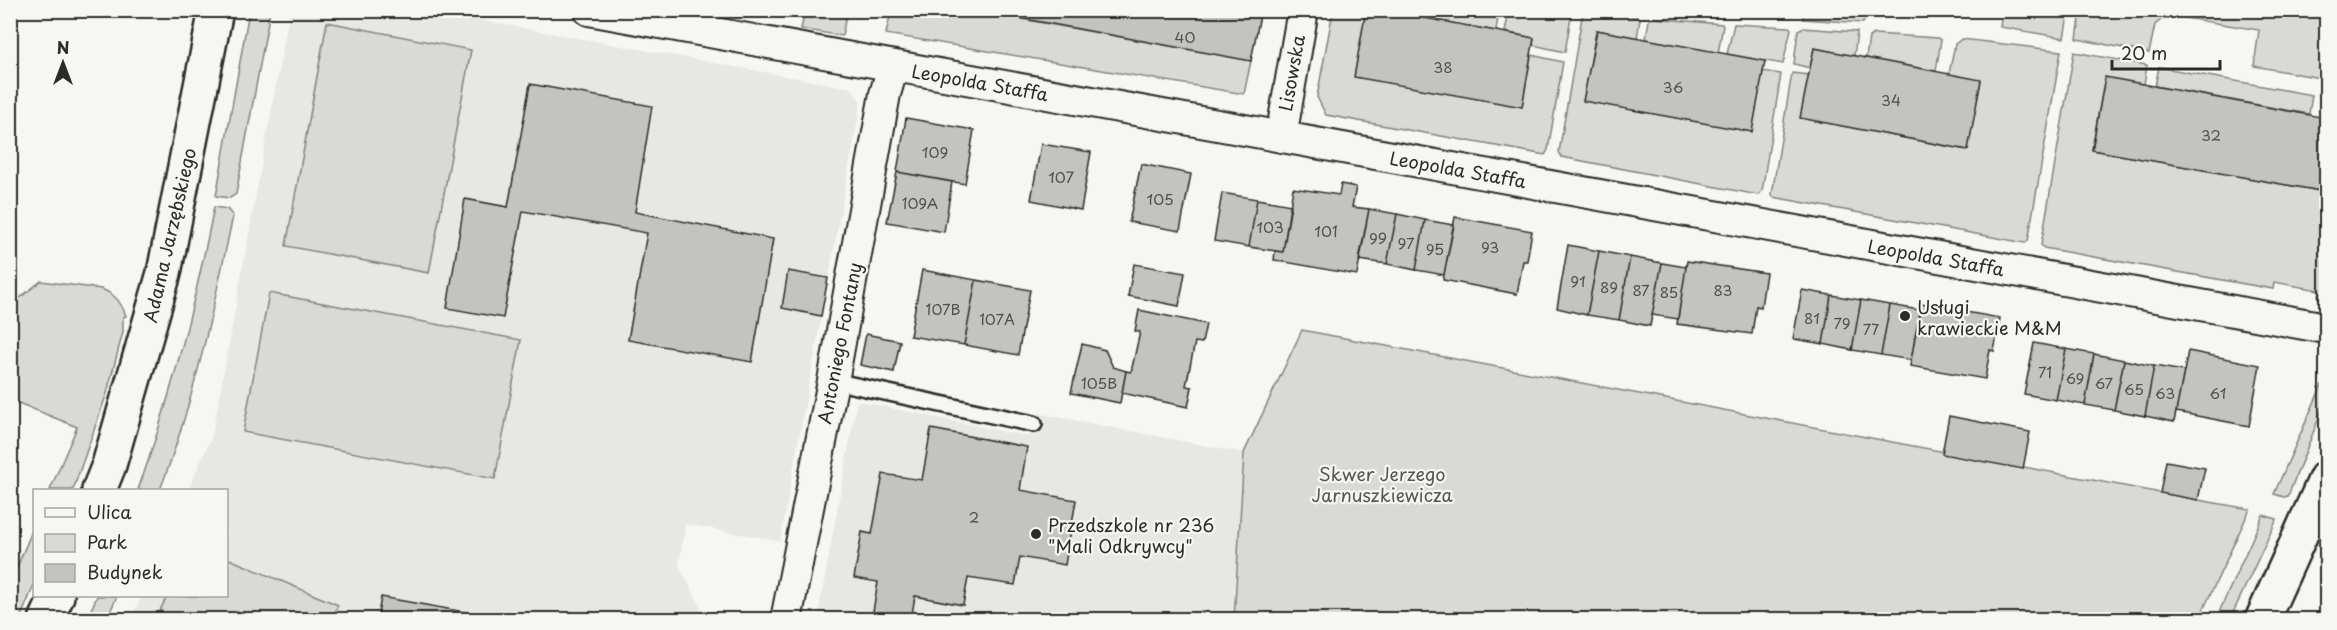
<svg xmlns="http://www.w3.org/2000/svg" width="2337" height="630" viewBox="0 0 2337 630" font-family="'Playpen Sans',sans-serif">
<rect width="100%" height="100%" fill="#f6f6f2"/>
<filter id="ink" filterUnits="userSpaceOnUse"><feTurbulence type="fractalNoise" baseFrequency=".0167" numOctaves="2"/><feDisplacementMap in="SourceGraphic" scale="12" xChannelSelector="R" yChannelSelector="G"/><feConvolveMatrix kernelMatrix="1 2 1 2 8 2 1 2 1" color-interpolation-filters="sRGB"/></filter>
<g filter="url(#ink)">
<path fill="#e7e7e3" d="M294,10l136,1 421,77 10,14 -81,439 -95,-17 -6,42 28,53 -576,1 11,-24h84v-106h-38l24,-54 77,-422z
M857,401l173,36 7,-24 207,40 -10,166 -411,1 -5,-4z"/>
<path fill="#d9d9d5" stroke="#828280" stroke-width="1.5" d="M249,11h21l-34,183 -6,4 -14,-2z
M805,11h42l-5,25 -41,-7z
M891,11h86l274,50 -7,33 -358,-60z
M1333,11h33l-11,66 167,30 9,-52 32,7 -15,88 -3,5 -219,-40 -9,-18z
M1423,11h76l-3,20 -74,-13z
M1509,11h63l-7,41 -32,-7 1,-7 -29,-6z
M1583,11l54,5 3,3 -3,19 -41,-8 -12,71 167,31 12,-61 18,3 -19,117 -4,4 -196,-38 -3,-5z
M1804,11v-1l65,1 -6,12 -60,-4z
M2002,11h67l-5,27 -64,-11z
M2081,11h245v68l-72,-13 5,-36 -92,-15 -12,10 -6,28 -72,-14z
M1652,18l70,6 1,2 -5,27 -72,-14 3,-19z
M327,22l144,28 -42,223 -143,-27z
M1734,24l55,3 2,2 -8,35 -56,-10z
M1802,28l55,4 -3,24 -40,-8 -4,20 -16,-4 4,-34z
M1874,34l64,4 3,2 -5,31 -70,-13 3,-21z
M1962,39l99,12 -33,190 -3,2 -252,-46 -1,-3 20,-121 17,2 -8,43 166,32 14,-69 -32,-7 6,-30z
M2074,52l73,13 -3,20 -39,-7 -13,72 234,42v107l-8,-1 1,-8 -45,-8 -1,7 -229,-41 -3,-3z
M2159,67l153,28 -3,19 -154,-28z
M214,207l13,2 6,7c-20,93 -39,186 -73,274h-22c33,-92 57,-187 76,-283z
M41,281l60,8c14,5 20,13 25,27l-3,1v15l-16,61 -34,97h-23l27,-63 -66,-27v-95z
M269,293l252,47 -26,139 -252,-47z
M1302,330l896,170 52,9 -51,110 -965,1 10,-167z
M2322,385l4,1v14l-38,96 -4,1 -10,-3z
M2263,515l14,4 -47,100h-14z
M34,526v59l-14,34h-9v-37z
M227,558l111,47 -6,14h-176l11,-23h59z
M97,596h20l-10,23h-20z"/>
<path fill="#c3c3c0" stroke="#2b2b2b" stroke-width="1.5" d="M977,10h284l-10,51z
M1366,10h15l153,28 -12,69 -168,-30z
M1597,30l168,31 -13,71 -169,-31z
M1814,48l167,32 -13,70 -168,-32z
M2105,77l221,41v74l-234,-42z
M530,84l122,22 -17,106 138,27 -21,123 -124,-22 19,-107 -124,-22 -20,107 -56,-10 18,-109 43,8z
M906,118l68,12 -9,54 -68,-12z
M1041,144l50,8 -10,58 -50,-10z
M1141,164l50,10 -11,57 -51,-9z
M897,172l55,10 -8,50 -57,-10z
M1341,184l15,3 -4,20 17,2 -12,66 -83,-15 1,-9 8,1 10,-64 46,7z
M1222,193l35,6 -8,48 -35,-6z
M1257,199l34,6 -8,47 -34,-5z
M1369,209l28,5 -10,50 -28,-4z
M1397,214l28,6 -9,50 -29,-6z
M1455,217l77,14 -5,30h-4l-6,33 -74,-14z
M1425,220l29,5 -10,50 -28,-5z
M1568,245l31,6 -12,64 -30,-7z
M1599,251l31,6 -11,63 -32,-5z
M1630,257l32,6 -12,63 -31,-6z
M1687,261l79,12 -5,34 -5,-1 -4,28 -75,-10z
M1662,263l24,4 -8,52 -26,-4z
M1134,264l51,9 -6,33 -51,-10z
M922,270l54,10 -12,65 -54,-9z
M788,271l40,7 -7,38 -39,-8z
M976,280l54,10 -12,65 -54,-10z
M1802,290l29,5 -8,49 -30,-5z
M1831,295l30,5 -9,50 -29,-6z
M1861,300l29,5 -9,50 -29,-5z
M1921,304l79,14 -6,33 -4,-1 -5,29 -75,-13z
M1890,305l30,5 -9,50 -30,-5z
M1139,310l67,14 -4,19 -7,-1 -9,44 6,1 -4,20 -66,-14 4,-22 5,1 9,-40 -5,-1z
M866,334l34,7 -6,31 -34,-7z
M2034,343l32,6 -10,51 -32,-6z
M1082,344l23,6 8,17 13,4 -6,32 -49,-10z
M2066,349l28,5 -9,51 -29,-5z
M2188,351l72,14 -11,61 -73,-14z
M2094,354l30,6 -10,50 -29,-5z
M2124,360l30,6 -9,50 -31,-6z
M2154,366l30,5 -10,51 -29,-6z
M1949,416l81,16 -7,37 -81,-15z
M931,429l96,18 -7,43 56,10 -11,65 -45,-8 -5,28 -47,-7 -5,27 -48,-9 -4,24 -39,-3 6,-35 -24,-4 8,-46 10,2 11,-60 39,6z
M2166,461l39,7 -7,32 -38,-7z
M381,597l128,23h-132z"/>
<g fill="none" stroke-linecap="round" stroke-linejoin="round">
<defs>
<path id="lane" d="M833,381l201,43"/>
<path id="street" d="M589,10l1737,318
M1281,137l22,-127
M786,620l47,-239 52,-287 8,-27"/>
<path id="secondary" d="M99,490l10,-25 55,-192 52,-263
M46,620l11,-24
M2262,620l64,-142"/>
</defs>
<use href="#lane" stroke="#2b2b2b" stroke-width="20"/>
<use href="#street" stroke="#2b2b2b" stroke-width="34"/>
<use href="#secondary" stroke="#2b2b2b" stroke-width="38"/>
<use href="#lane" stroke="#f6f6f2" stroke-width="15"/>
<use href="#street" stroke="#f6f6f2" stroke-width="30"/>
<use href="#secondary" stroke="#f6f6f2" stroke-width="33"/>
</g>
</g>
<g fill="#2b2b2b" stroke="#f6f6f2" stroke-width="2">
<circle cx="1905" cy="316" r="6"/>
<circle cx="1036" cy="534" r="6"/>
</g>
<g text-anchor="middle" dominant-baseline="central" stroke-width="4.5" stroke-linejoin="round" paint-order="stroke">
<g font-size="15" fill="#515150">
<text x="1185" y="36">40</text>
<text x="1443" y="66">38</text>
<text x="1673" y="86">36</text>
<text x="1891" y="99">34</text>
<text x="2211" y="134">32</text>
<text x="935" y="151">109</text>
<text x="1061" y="176">107</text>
<text x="1160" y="198">105</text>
<text x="920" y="202">109A</text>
<text x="1270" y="226">103</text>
<text x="1326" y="230">101</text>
<text x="1378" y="237">99</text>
<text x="1406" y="242">97</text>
<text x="1490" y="246">93</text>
<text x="1435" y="248">95</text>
<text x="1578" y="280">91</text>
<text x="1609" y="286">89</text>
<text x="1641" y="289">87</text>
<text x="1723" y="289">83</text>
<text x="1669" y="291">85</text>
<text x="943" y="308">107B</text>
<text x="1812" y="317">81</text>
<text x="997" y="318">107A</text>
<text x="1842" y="322">79</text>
<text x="1871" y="328">77</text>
<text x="2045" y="371">71</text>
<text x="2075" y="377">69</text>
<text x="1099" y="382">105B</text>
<text x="2104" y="382">67</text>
<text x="2134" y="388">65</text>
<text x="2165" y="392">63</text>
<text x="2218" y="392">61</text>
<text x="974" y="516">2</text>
</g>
<g font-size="18" fill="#2b2b2b" stroke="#f6f6f2">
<text transform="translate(1291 73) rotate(-80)">Lisowska</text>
<text transform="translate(980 82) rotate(10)">Leopolda Staffa</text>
<text transform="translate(1458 169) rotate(10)">Leopolda Staffa</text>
<text transform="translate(169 235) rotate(-77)">Adama Jarzębskiego</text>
<text transform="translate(1936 257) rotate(10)">Leopolda Staffa</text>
<text transform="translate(839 343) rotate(-79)">Antoniego Fontany</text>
</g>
<g font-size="18" fill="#2b2b2b" stroke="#f6f6f2" text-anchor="start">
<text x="1917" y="306">Usługi<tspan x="1917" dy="21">krawieckie M&amp;M</tspan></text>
<text x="1048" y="524">Przedszkole nr 236<tspan x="1048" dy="21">"Mali Odkrywcy"</tspan></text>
</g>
<g font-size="18" fill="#565656" stroke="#f6f6f2">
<text x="1382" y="473">Skwer Jerzego<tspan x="1382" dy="21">Jarnuszkiewicza</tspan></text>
</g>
</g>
<rect width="2337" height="630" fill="none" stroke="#f6f6f2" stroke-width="36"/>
<rect x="18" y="18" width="2301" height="594" fill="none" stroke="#2b2b2b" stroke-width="2" filter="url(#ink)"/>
<rect x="33" y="489" width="195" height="108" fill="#f6f6f2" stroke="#a5a5a2" stroke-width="1.5"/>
<rect x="45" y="508" width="30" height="9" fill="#f6f6f2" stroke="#a5a5a2" stroke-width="1.5"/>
<text x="87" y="519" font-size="18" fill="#2b2b2b">Ulica</text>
<rect x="45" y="534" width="30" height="18" fill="#d9d9d5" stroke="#a5a5a2" stroke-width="1.5"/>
<text x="87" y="549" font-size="18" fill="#2b2b2b">Park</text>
<rect x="45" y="564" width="30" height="18" fill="#c3c3c0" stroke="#a5a5a2" stroke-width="1.5"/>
<text x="87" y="579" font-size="18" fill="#2b2b2b">Budynek</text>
<g transform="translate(63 63)" stroke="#f6f6f2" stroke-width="4.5" paint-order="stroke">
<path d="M0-4.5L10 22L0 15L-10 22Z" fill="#2b2b2b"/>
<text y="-9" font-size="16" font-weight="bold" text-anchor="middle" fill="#2b2b2b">N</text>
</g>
<path d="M2112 60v9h108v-9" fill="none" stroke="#2b2b2b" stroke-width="3"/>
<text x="2121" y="60" font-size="18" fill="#2b2b2b" stroke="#f6f6f2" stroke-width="4.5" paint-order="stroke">20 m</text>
</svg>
